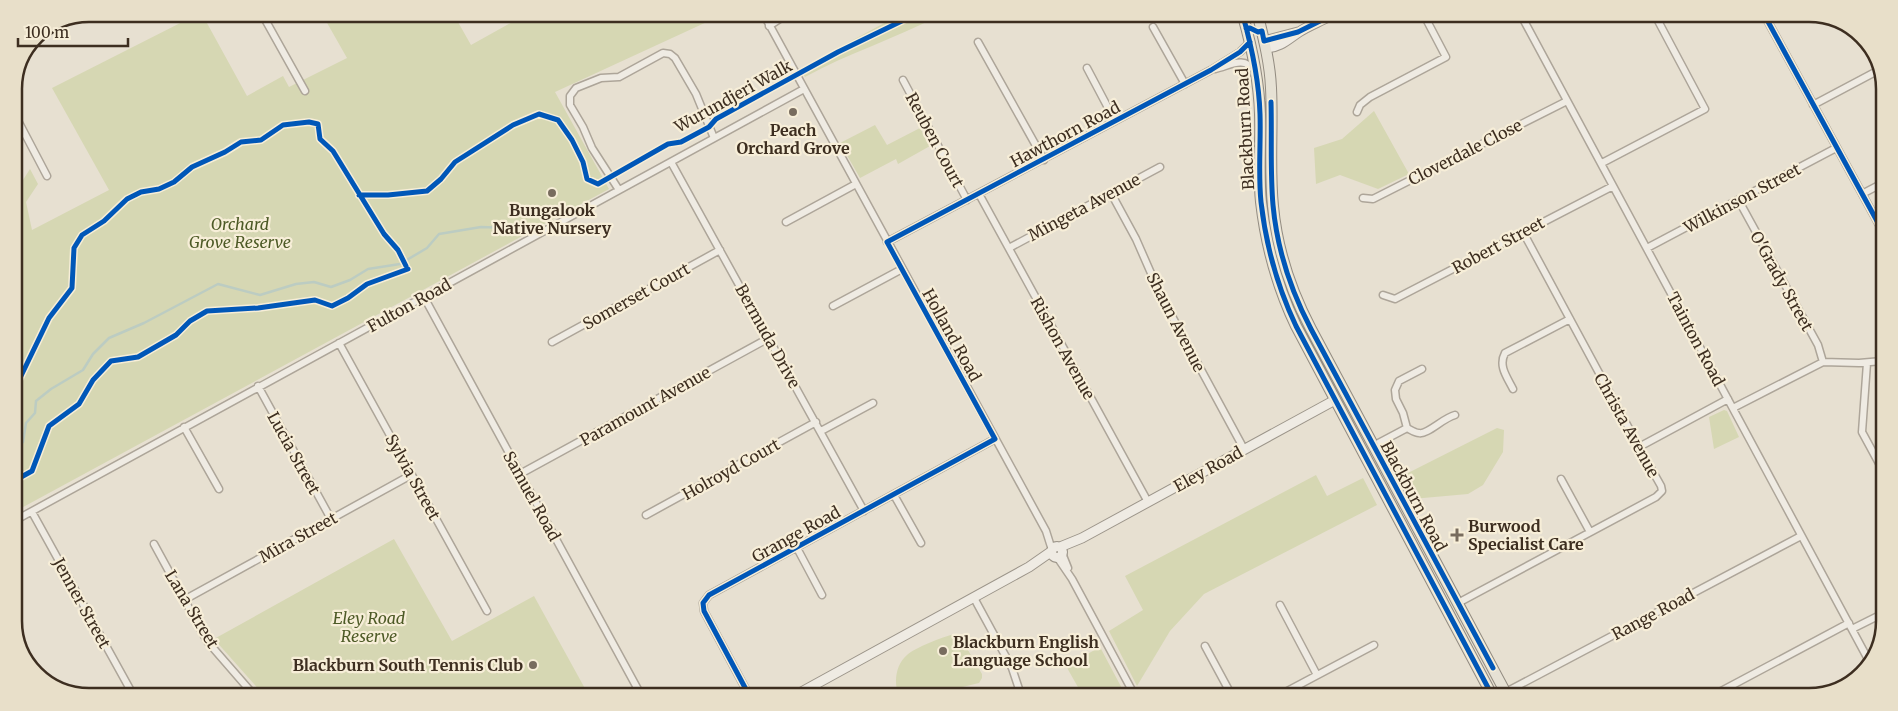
<svg xmlns="http://www.w3.org/2000/svg" width="1898" height="711" viewBox="0 0 1898 711" font-family="Merriweather,serif">
<rect width="100%" height="100%" fill="#e7e0d1"/>
<path fill="#d6d7b3" d="M198,14h4l45,82 36,-20 6,11 58,-29 -25,-44 132,1 17,30 54,-30h197l-167,77 54,97 -595,323v-318l16,-25 8,15 -12,18 6,28 77,-40 -57,-102z
M897,16h41c-43,23 -90,37 -133,61l-5,-8z
M1374,111l35,63 -31,15 -38,-14 -24,9 -2,-36 28,-9z
M875,125l12,20 33,-17 10,18 -32,18 -2,-5 -36,19 -20,-35z
M1724,410l3,1 12,26 -25,12 -5,-32z
M1497,428l7,2 -1,22 -20,33 -15,9 -56,5 -12,-22z
M1316,475l11,21 36,-18 14,27 -173,89 -34,37 -33,55 -28,-55 34,-21 -18,-34z
M394,539l58,102 82,-45 54,98h-325l-49,-55z
M954,634l7,4 21,36v4l-3,5 -33,8 -7,4h-40c-6,-12 -3,-31 8,-40 7,-7 36,-18 47,-21z
M1100,647l26,49h-43l-17,-30z"/>
<g fill="none" stroke-linecap="round" stroke-linejoin="round">
<path stroke="#bcccc2" stroke-width="2.5" d="M14,452l9,-10 3,-19 9,-10 1,-12 15,-12 32,-19 10,-16 16,-16 35,-15 74,-39 42,11 36,-11 18,-2 17,5 19,-7 18,-11 32,-5 27,-16 12,-14 42,-7 33,1"/>
<defs>
<path id="minor" d="M262,14l43,77
M764,15l282,516 6,19
M1522,17l347,644
M1766,18l117,214
M769,26l17,-11
M1153,27l32,57
M978,42l66,118
M1087,68l28,53
M1215,69c15,-3 28,-14 40,2
M903,80l64,120
M1813,105l66,-35
M1357,112l3,-7 10,-8 76,-40 -21,-40
M14,113l33,63
M671,162l193,349
M1602,163l103,-54 -49,-92
M619,190l-27,-42 -9,-21 -13,-22v-9l6,-8 25,-10 18,-1 44,-24 7,1 5,4 21,36 18,44
M1111,193l25,46 25,57 83,153
M979,194l169,308
M1862,194l21,-11
M1363,198l10,1 194,-98
M1739,201l79,144 5,17
M786,222l70,-38
M887,242l324,-172 29,-18 10,-10
M1009,248l151,-81
M1647,248l189,-100
M1383,295l12,4 218,-113
M424,297l217,398
M833,306l69,-37
M552,342l168,-92
M339,343l148,268
M1867,363l-5,69 19,35
M1422,369l-23,12 -4,9 1,9 7,14 4,15c4,2 8,5 12,5 8,2 24,-15 36,-18
M258,386l73,133
M1513,389c-6,-12 -15,-23 -8,-36l65,-34
M1733,408l90,-46 36,1 23,-2
M184,427l35,62
M821,431l52,-28
M1373,446l34,-18
M1639,447l89,-48
M520,474l249,-136
M1561,479l29,53
M894,495l27,48
M32,512l99,179 -4,2
M646,515l170,-93
M14,521l790,-432
M154,544l53,97 46,53
M797,548l25,47
M1062,553l6,15
M1057,557l15,22 63,117
M974,598l38,70 9,27
M184,600l227,-125
M1458,603l198,-106 6,-6 -1,-5 -22,-39 -116,-215
M1280,605l37,70
M1852,629l28,-14
M1205,646l27,50
M1506,692l295,-156
M749,695l-45,-84 -1,-8 6,-8 286,-156
M1278,696l96,-51
M1710,697l139,-74"/>
<path id="secondary" d="M1264,41l34,-9
M1266,48c15,-1 21,-8 33,-16 9,-6 20,-10 29,-15
M1051.5 552a5.5 5.5 0 1 1 11 0a5.5 5.5 0 1 1-11 0Z
M1060,547l22,-9 253,-138
M796,695l233,-128 23,-16"/>
<path id="primary" d="M1243,16c9,32 16,65 17,98 1,29 -2,59 1,88 5,44 16,84 35,124l197,371
M1258,16c6,24 12,47 13,72 2,39 -2,79 2,118 4,43 18,85 38,123l197,368"/>
</defs>
<use href="#minor" stroke="#ada599" stroke-width="9"/>
<use href="#secondary" stroke="#9c958a" stroke-width="11"/>
<use href="#primary" stroke="#928b80" stroke-width="12"/>
<use href="#minor" stroke="#efebe3" stroke-width="6"/>
<use href="#secondary" stroke="#efebe3" stroke-width="9"/>
<use href="#primary" stroke="#e6e1d4" stroke-width="10"/>
<defs>
<path id="cycleway" d="M1243,16c9,32 16,65 17,98 1,29 -2,59 1,88 5,44 16,84 35,124l197,371
M1766,18l117,214
M1246,28h4l8,4 4,-1 2,10 34,-9 30,-15
M1271,102c1,34 -1,69 2,103 4,44 18,86 38,124l182,339
M359,195h29l39,-4 14,-12 14,-17 58,-37 26,-11 19,6 14,20 11,22 4,17 11,5 70,-40 13,-2 28,-15 7,-8 122,-67 74,-36
M14,386l6,-8 29,-60 23,-30 2,-40 8,-13 22,-14 23,-22 14,-7 18,-3 15,-7 18,-15 33,-15 16,-10 20,-2 22,-15 26,-3 9,2 2,15 13,12 51,83 14,16 8,16
M14,481l18,-10 17,-45 30,-22 14,-24 18,-19 27,-4 38,-22 14,-14 17,-10 51,-3 57,-8 17,6 16,-8 19,-14 41,-15
M749,695l-45,-84 -1,-8 6,-8 286,-156 -108,-197 324,-172 29,-18 10,-10"/>
</defs>
<use href="#cycleway" stroke="#f7eed8" stroke-width="8"/>
<use href="#cycleway" stroke="#0057b8" stroke-width="5"/>
</g>
<g fill="#786c5e" stroke="#f7eed8" stroke-width="2">
<circle cx="793" cy="112" r="5"/>
<circle cx="552" cy="193" r="5"/>
<path d="M1454.5 527.5h5v5h5v5h-5v5h-5v-5h-5v-5h5z"/>
<circle cx="943" cy="651" r="5"/>
<circle cx="533" cy="665" r="5"/>
</g>
<g text-anchor="middle" dominant-baseline="central" stroke-width="4.5" stroke-linejoin="round" paint-order="stroke">
<g font-size="16" fill="#3d2e20" stroke="#f7eed8">
<text transform="translate(733 96) rotate(-29)">Wurundjeri Walk</text>
<text transform="translate(1245 129) rotate(-93)">Blackburn Road</text>
<text transform="translate(1065 134) rotate(-28)">Hawthorn Road</text>
<text transform="translate(935 140) rotate(62)">Reuben Court</text>
<text transform="translate(1465 152) rotate(-27)">Cloverdale Close</text>
<text transform="translate(1742 198) rotate(-28)">Wilkinson Street</text>
<text transform="translate(1084 207) rotate(-28)">Mingeta Avenue</text>
<text transform="translate(1498 245) rotate(-28)">Robert Street</text>
<text transform="translate(1782 281) rotate(61)">O'Grady Street</text>
<text transform="translate(636 296) rotate(-29)">Somerset Court</text>
<text transform="translate(409 305) rotate(-29)">Fulton Road</text>
<text transform="translate(1176 322) rotate(63)">Shaun Avenue</text>
<text transform="translate(952 335) rotate(61)">Holland Road</text>
<text transform="translate(768 336) rotate(61)">Bermuda Drive</text>
<text transform="translate(1696 339) rotate(62)">Tainton Road</text>
<text transform="translate(1063 348) rotate(61)">Rishon Avenue</text>
<text transform="translate(645 406) rotate(-29)">Paramount Avenue</text>
<text transform="translate(1627 425) rotate(61)">Christa Avenue</text>
<text transform="translate(294 453) rotate(61)">Lucia Street</text>
<text transform="translate(731 469) rotate(-29)">Holroyd Court</text>
<text transform="translate(1208 469) rotate(-29)">Eley Road</text>
<text transform="translate(413 477) rotate(61)">Sylvia Street</text>
<text transform="translate(532 496) rotate(61)">Samuel Road</text>
<text transform="translate(1414 496) rotate(62)">Blackburn Road</text>
<text transform="translate(796 534) rotate(-29)">Grange Road</text>
<text transform="translate(298 537) rotate(-29)">Mira Street</text>
<text transform="translate(82 603) rotate(61)">Jenner Street</text>
<text transform="translate(192 609) rotate(59)">Lana Street</text>
<text transform="translate(1653 614) rotate(-28)">Range Road</text>
</g>
<g font-size="16" font-weight="bold" fill="#3d2e20" stroke="#f7eed8">
<text x="793" y="130">Peach<tspan x="793" dy="18">Orchard Grove</tspan></text>
<text x="552" y="210">Bungalook<tspan x="552" dy="18">Native Nursery</tspan></text>
<text x="1468" y="526" text-anchor="start">Burwood<tspan x="1468" dy="18">Specialist Care</tspan></text>
<text x="953" y="642" text-anchor="start">Blackburn English<tspan x="953" dy="18">Language School</tspan></text>
<text x="523" y="665" text-anchor="end">Blackburn South Tennis Club</text>
</g>
<g font-size="16" font-style="italic" fill="#4d5a26" stroke="#f7eed8">
<text x="240" y="224">Orchard<tspan x="240" dy="18">Grove Reserve</tspan></text>
<text x="369" y="618">Eley Road<tspan x="369" dy="18">Reserve</tspan></text>
</g>
</g>
<path d="M0 0H1898V711H0ZM89 22H1809A67 67 0 0 1 1876 89V621A67 67 0 0 1 1809 688H89A67 67 0 0 1 22 621V89A67 67 0 0 1 89 22Z" fill="#e8dfc9" fill-rule="evenodd"/>
<path fill="none" stroke="#3d2e20" stroke-width="2.5" d="M89 22H1809A67 67 0 0 1 1876 89V621A67 67 0 0 1 1809 688H89A67 67 0 0 1 22 621V89A67 67 0 0 1 89 22Z"/>
<path d="M18 38v8h110v-8" fill="none" stroke="#3d2e20" stroke-width="2.5"/>
<text x="25" y="38" font-size="15" fill="#3d2e20" stroke="#f7eed8" stroke-width="4" paint-order="stroke">100 m</text>
</svg>
